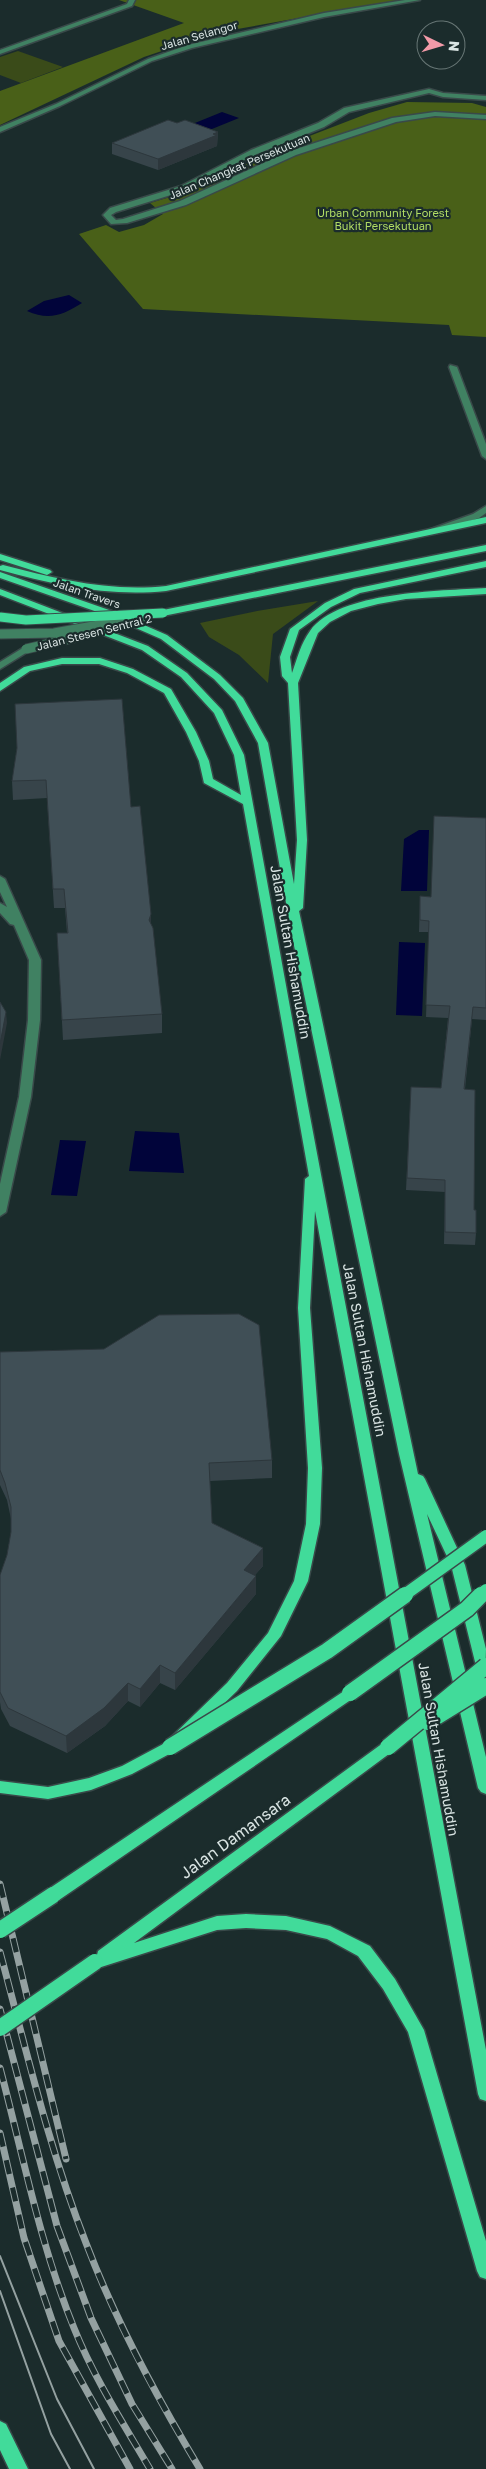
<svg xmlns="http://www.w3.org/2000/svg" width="486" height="2469" viewBox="0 0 486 2469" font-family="'Golos Text',sans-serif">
<rect width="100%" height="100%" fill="#1b2c2c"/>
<path fill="#3a4b19" d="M18,51l45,16 -42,16 -21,-8v-18z
M318,601l-45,33 -5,49 -29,-28 -30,-18 -9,-14 57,-12z"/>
<path fill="#496018" d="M119,0h280l-184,33 -71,24 -144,68v-34l184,-68z
M407,102l65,1 14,4v230l-34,-2 -3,-10 -306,-16 -64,-75 27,-9 13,7 25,-7 19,-11 -13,-11 43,-13 88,-43 88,-34z"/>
<path fill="#01043a" d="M222,112l17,6 -32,13 -17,-6z
M69,295l13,8c-19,12 -33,18 -55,8l17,-10z
M419,830h10l-2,61h-26l3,-52z
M399,942l26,1 -3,73 -26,-1z
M135,1131l44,2 5,40 -55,-2z
M60,1140l26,1 -9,55 -26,-1z"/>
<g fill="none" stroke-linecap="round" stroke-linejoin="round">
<defs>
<path id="minor" d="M129,0h6l-3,6 -132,48v-4l127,-46z
M405,0h15l-96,17 -132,31 -40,13 -92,45 -60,26v-5l56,-23 92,-45 40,-14 136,-32z
M429,89l14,4 43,3v4l-43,-3 -14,-4 -80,19 -25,15 -67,27 -70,36 -71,22 -5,3 5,5 7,-1 57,-18 110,-50 102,-33 43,-6 51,3v4l-51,-3 -39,6 -100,33 -110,50 -59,18 -16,1 -8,-9 7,-7 71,-22 70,-36 67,-27 26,-15z
M450,365l7,2 29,77v15l-4,-3 -33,-89z
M486,506v7l-7,5 -46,15 -5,-3 45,-16z
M26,646l3,1v4l-29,18v-7z
M0,876l5,3 36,81 -1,60 -9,77 -25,115 -6,4v-32l19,-87 9,-77 1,-60 -15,-35 -4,-1 -10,-11v-10l7,4 -7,-15z"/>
<path id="major" d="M486,517v6l-320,68c-57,6 -111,-6 -166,-21v-4l3,-1c55,14 106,27 163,21z
M486,545v6l-323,65 -5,-3 5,-3z
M0,554l50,16 2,2 -5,3 -47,-15z
M486,561v6l-126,26 -29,14 -32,23 -9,27 2,16c5,-14 9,-30 18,-42 28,-40 131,-40 176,-43v6l-80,5 -28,5 -27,7 -21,11 -12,11 -20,50 9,157 -4,68 -4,3 119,563 5,2 2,3 40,86 21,84 -1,31 -5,-2 -2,-4 -27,-109 -24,-51 59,243v37l-5,-2 -3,-4 -79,-334 -108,-523 -33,-188 -23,-42 -21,-22 -53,-40 -55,-24 -106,-37v-6l112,39 55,24 53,40 23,23 25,45 26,141 3,-44 -9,-157 -6,-7 -2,-19 10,-28 35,-26 29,-14z
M0,589l148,57 39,27 35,37 22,45 62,340 180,955v51l-6,-2 -2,-5 -163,-883 -5,97 12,160 -2,56 -12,57 -27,55 -44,55 -62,60 -43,23 -41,16 -43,9 -48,-6v-12l48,6 41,-9 33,-12 43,-23 62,-60 41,-50 26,-52 12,-57 2,-56 -10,-160 7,-129 4,-3 -66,-372 -39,-21 -5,-22 -13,-29 -22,-39 -37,-20 -28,-9h-37l-32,7 -30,20v-8l24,-16 38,-9h38l33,11 38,20 25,43 13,29 4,18 28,16 -7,-40 -20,-42 -33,-36 -39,-27 -142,-55z
M350,1687l5,2 2,4 -2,4 -296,203 -6,1 -6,-1 -2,-5 2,-5z
M388,1741l5,2 2,4 -2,4 -259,192 83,-27 29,-2 40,2 44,10 40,20 25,33 29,51 62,211v38l-6,-2 -3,-6 -69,-239 -25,-43 -25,-33 -31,-17 -41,-9 -40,-2 -29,2 -122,39 -6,-2 -2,-5 2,-5 8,-2 1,-4 285,-208z
M0,2421l6,3 22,45h-19l-9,-19z"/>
</defs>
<use href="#minor" stroke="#394949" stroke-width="3"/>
<use href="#major" stroke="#394949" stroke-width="3"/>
<use href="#minor" fill="#408162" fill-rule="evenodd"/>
<use href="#major" fill="#41db9a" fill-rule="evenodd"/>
<path stroke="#94a1a1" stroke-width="2" d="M0,2256l57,143 37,70
M0,2291l51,143 19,35"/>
<defs>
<path id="rail" d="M0,1884l66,275
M0,1952c26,97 49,197 86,291 30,79 70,153 114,226
M0,2009l57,217 34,92 41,86 40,65
M0,2068c23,87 40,177 74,260 20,50 49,95 76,141
M0,2133l24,105 35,103 71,128"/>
</defs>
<use href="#rail" stroke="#94a1a1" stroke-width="7"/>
<use href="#rail" stroke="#1b2c2c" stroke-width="5" stroke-dasharray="14" stroke-linecap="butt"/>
<defs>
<path id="minor-bridge" d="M0,634l54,-1 90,-16
M26,649l56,-13"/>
<path id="major-bridge-far2" d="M0,617l26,3 137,-7"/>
<path id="major-bridge-far1" d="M403,1596l83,-60
M480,1596l6,-6"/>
<path id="major-bridge" d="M350,1693l117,-84 14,-14
M428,1722l58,-36
M170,1747l157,-96 78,-56
M388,1747l98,-81
M0,1930l53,-35
M0,2028l95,-66"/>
</defs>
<use href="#minor-bridge" stroke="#394949" stroke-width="11" stroke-linecap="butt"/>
<use href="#major-bridge-far2" stroke="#394949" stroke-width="11" stroke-linecap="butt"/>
<use href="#major-bridge-far1" stroke="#394949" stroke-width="15" stroke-linecap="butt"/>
<use href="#major-bridge" stroke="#394949" stroke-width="19" stroke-linecap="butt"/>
<use href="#minor-bridge" stroke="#408162" stroke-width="9"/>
<use href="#major-bridge-far2" stroke="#41db9a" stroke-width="9"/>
<use href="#major-bridge-far1" stroke="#41db9a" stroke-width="12"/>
<use href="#major-bridge" stroke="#41db9a" stroke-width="16"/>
</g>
<path fill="#37444a" d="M177,123l41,9 -1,14 -59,24 -46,-16v-11z
M17,748l114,59 20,107v11l11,89v19l-99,7 -6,-107h10l-2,-25h-11l-7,-110 -34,2 -1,-19z
M486,818v202l-14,-1 -7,70 11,144 -1,12 -31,-1 1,-52 -39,-2 5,-103 30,1 7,-70 -22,-1 3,-85h-10l1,-36 11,1z
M0,1352l272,108v18l-62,3 2,42 51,25v18l-8,9 1,19 -81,96 -15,-7 -20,24 -12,-6 -23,25 -38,27 -57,-27 -9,-17 -1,-7v-127l7,-20 4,-23v-13l-4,-19 -7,-15z"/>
<path fill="#2d373c" d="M218,132l-1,14 -59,24v-11z
M151,914v20l-2,-14z
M6,1012l1,11 -7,37v-16z
M263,1548v18l-19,21v-17z
M256,1576v18l-81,96v-17z
M160,1665v18l-20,24v-18z
M128,1683v18l-23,25 -38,27 -1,-17z"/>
<path fill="#404f56" stroke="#2d373c" d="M168,120l9,3 8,-3 33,12 -5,2 4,1 -59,24 -46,-16z
M122,699l9,108 9,-1 11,108 -2,6 4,8 9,86 -100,6 -5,-87h11l-4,-44h-11l-7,-109 -34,1 5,-33 -2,-44z
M434,816l52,2v190l-13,-1 -9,82 11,1 -1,120h2v23l-31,-1v-52l-38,-2 4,-91 30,1 9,-82 -24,-1 3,-84 -9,-1v-24l11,1z
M0,1002l6,10 -6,32z
M239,1314l20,11 13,135 -63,3 3,60 51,25 -19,22 12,6 -81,97 -15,-8 -20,24 -12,-6 -24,25 -38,28 -58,-28 -8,-16v-117l7,-20 4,-23v-25l-6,-24 -5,-13v-118l104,-3 55,-34z"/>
<g text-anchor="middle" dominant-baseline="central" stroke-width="4.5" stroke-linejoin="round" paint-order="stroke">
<g font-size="11" fill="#d9e4e3" stroke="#1b2c2c">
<text transform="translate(199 35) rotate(-16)">Jalan Selangor</text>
<text transform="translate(239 166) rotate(-23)">Jalan Changkat Persekutuan</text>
<text transform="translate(87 593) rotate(19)">Jalan Travers</text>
<text transform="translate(94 632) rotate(-14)">Jalan Stesen Sentral 2</text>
</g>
<g font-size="11" fill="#b1dc64" stroke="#1b2c2c">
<text x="383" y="212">Urban Community Forest<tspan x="383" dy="13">Bukit Persekutuan</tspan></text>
</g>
<g font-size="14" fill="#d9e4e3" stroke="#1b2c2c">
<text transform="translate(291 952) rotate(80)">Jalan Sultan Hishamuddin</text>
<text transform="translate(365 1350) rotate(79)">Jalan Sultan Hishamuddin</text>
<text transform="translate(439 1749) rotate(80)">Jalan Sultan Hishamuddin</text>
</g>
<g font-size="16" fill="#d9e4e3" stroke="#1b2c2c">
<text transform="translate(235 1836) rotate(-36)">Jalan Damansara</text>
</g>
</g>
<g transform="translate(441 45) rotate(95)"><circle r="24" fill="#1b2c2c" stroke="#677675"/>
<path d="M0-4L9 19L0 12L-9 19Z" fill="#f39aa8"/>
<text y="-8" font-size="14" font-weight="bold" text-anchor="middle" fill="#d9e4e3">N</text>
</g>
</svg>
